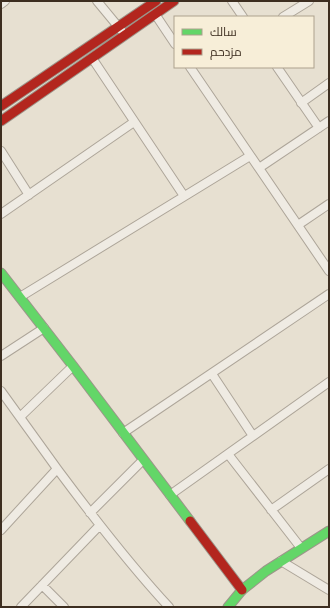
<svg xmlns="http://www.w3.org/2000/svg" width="330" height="608" viewBox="0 0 330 608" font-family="'Times New Roman',Cairo,serif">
<rect width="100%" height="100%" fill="#e7e0d1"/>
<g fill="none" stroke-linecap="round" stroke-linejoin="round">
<defs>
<path id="street" d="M97,1l24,29
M232,1l11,16
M1,4l4,-3
M155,14l20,30
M283,17l26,-16
M92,58l92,138
M190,67l139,204
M277,67l42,61
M301,103l28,-20
M1,151l28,44
M259,168l70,-47
M1,214l133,-92
M298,225l31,-21
M20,297l230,-141
M1,356l43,-28
M212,374l41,62
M1,391c19,26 38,53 57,79 35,47 71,94 111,137
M20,417l53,-51
M123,433l206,-139
M228,454l73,94
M170,495l159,-113
M271,510l58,-41
M90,513l53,-53
M1,530l56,-61
M281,561l48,29
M42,585l22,22
M21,607l79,-82"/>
<path id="fast" d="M1,273l72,93 117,155
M228,607l14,-17 24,-19 63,-40"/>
<path id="jam" d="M1,106l155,-105
M1,121l173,-120
M190,521l52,69"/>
</defs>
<use href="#street" stroke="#ada599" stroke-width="10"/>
<use href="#fast" stroke="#9c958a" stroke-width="11"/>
<use href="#jam" stroke="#9c958a" stroke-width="11"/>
<use href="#street" stroke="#efebe3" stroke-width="8"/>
<use href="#fast" stroke="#63d668" stroke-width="9"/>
<use href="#jam" stroke="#b3261e" stroke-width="9"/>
</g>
<rect width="330" height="608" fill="none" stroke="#3d2e20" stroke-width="4"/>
<rect x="174" y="16" width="140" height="52" fill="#f7eed8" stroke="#ada18e"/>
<rect x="182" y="29" width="20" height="6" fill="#63d668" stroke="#ada18e"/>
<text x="210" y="36" font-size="12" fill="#3d2e20">سالك</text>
<rect x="182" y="49" width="20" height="6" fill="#b3261e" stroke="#ada18e"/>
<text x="210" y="56" font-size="12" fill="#3d2e20">مزدحم</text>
</svg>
